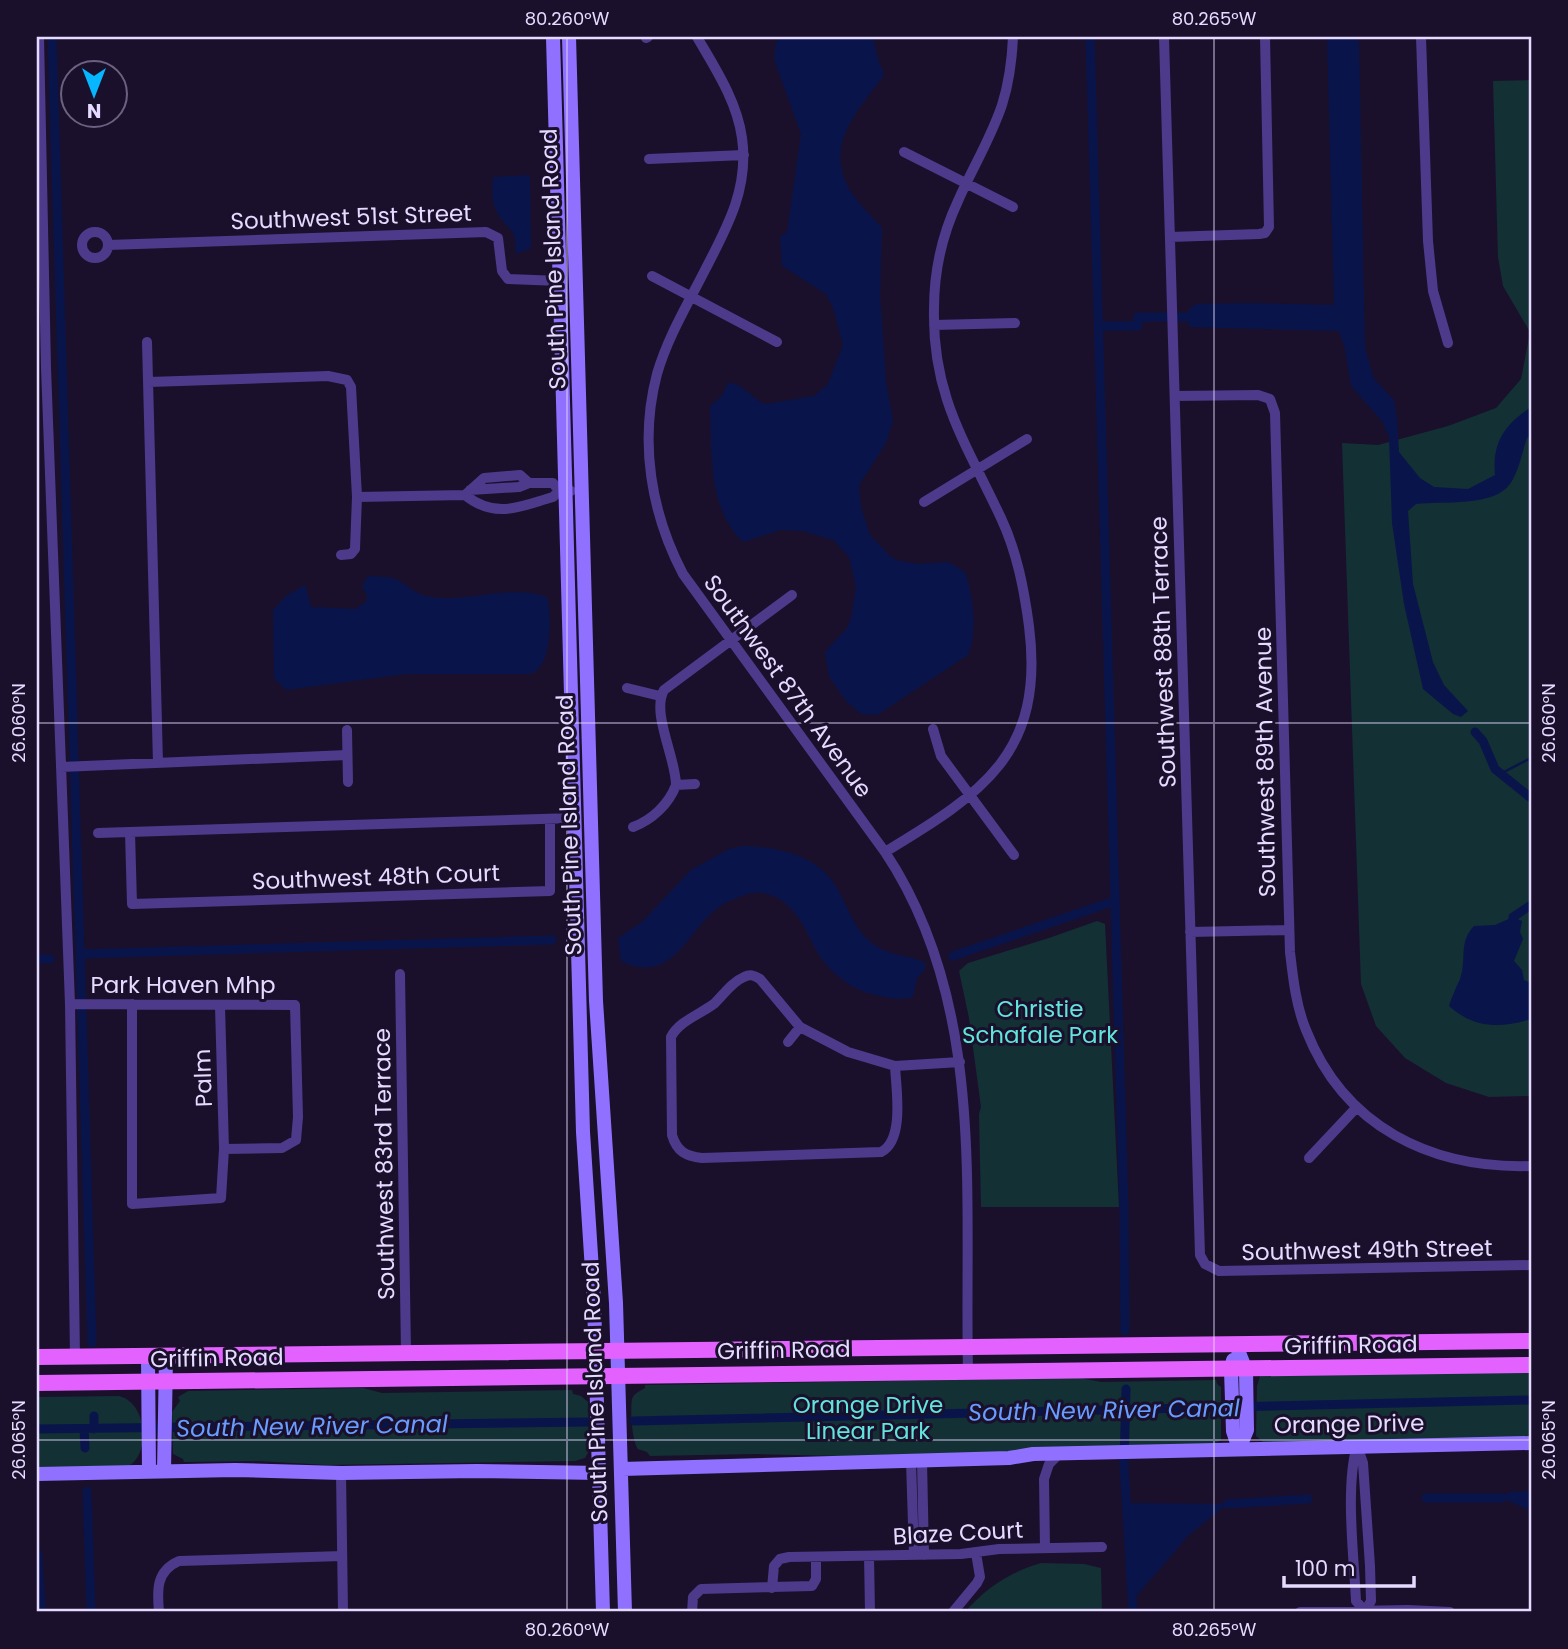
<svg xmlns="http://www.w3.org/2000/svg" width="1568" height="1649" viewBox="0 0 1568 1649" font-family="Poppins,sans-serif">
<rect width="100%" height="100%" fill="#1a102b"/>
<path fill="#133035" d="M1531,80v1016l-42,1 -43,-14 -41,-25 -29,-32 -15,-42 -19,-541 36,2 70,-19 48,-18 25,-29 9,-47 -27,-46 -5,-29 -5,-176z
M1097,921l8,3 14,283h-138l-2,-93 2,-7 -12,-89 -10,-47 9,-8 81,-25z
M1531,1372v67l-267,4 -8,-7 1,-50 3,-10z
M1081,1378l20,4 115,-2 1,4 4,3v53l-11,6 -369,10 -86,-2 -105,2 -3,-4 -9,-3c-6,-7 -8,-40 -6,-50 2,-6 8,-8 13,-11v-3z
M363,1388l19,5 190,-3 1,4 8,2 7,6 1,49 -4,7 -10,3 -248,4 -69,-4 -74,1 -1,-3 -10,-5 -1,-42 8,-11 -2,-4 10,-6z
M119,1396c28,7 32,56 10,70l-92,4v-73z
M1041,1563l43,1 17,4 1,44h-137c21,-24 45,-40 76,-49z"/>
<path fill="#09154a" d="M781,37h92l5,22 6,16c-27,37 -63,72 -31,120 8,11 19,22 29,33l-2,67 6,87 7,39 -7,22 -27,42 2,22 9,28 21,22 9,4 19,3 29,-2 17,10c8,24 13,59 3,83l-91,60 -16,-1 -16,-14 -16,-24 -4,-24 22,-24 4,-10 5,-31 -7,-30 -16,-17 -31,-9 -22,-1 -37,12c-36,-35 -31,-90 -33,-136l11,-9 7,-14c15,-1 24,17 38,21l48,-8 14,-12 15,-39 -10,-37 -7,-14 -44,-28 -2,-29 7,-5 14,-98 -27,-75 2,-16z
M1327,37h29l3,6 6,305 9,31 20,21 3,18 2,34 21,26 14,9 34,2 27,-14c-3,-32 9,-50 36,-68v28l-4,3c-5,15 -8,33 -17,46 -16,23 -68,17 -94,20l-8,7 5,73 20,78 11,23 24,26 -7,6 -8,-3 -30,-25 -19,-85 -12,-81 -3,-86 -7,-16 -31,-35 -6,-37 -6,-18 -149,-4c-6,-11 -4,-16 6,-23l54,-1 84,2z
M530,175l1,73 -15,6c0,-31 -9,-21 -20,-44 -5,-10 -4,-22 -3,-33z
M370,576c7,1 16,0 22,2 12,3 20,15 34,18 41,9 82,-13 121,1 5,19 5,74 -18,77h-123l-120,16 -12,-12 -1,-68 13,-14 19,-11 6,22 44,2 11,-7 1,-7 -5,-8 5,-10z
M743,846c35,1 75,9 94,42 11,19 17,41 35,55 15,13 38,12 54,20l-2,8 -7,7 -4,19c-12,4 -24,1 -37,-2 -23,-4 -46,-22 -58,-42 -14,-25 -24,-55 -56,-60 -7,-1 -14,0 -20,3 -7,3 -14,5 -20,9 -35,22 -47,82 -101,56l-3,-23 24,-16 49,-52 38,-21z
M1513,917l9,4 -2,11 3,7 -9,22 8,9 2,10 7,3v36c-30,10 -58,9 -82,-13 3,-10 7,-18 11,-27 7,-18 -2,-37 14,-53l21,-1z
M1531,1491v20l-29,-13 7,-6z
M1127,1503l100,1 -38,31 -56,65z
M37,1551h5l4,61h-9z"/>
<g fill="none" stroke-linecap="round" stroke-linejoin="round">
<path stroke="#09154a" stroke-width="2.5" d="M1500,774l31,-16"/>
<path stroke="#09154a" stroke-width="9" d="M52,37l40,1306
M1090,37l34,1172 1,122
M1178,317h8
M1098,326h40v-9h29
M1475,732l8,9 12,28 36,29
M1513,917l18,-12
M81,954l471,-14
M953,956l162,-55
M37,959h13
M1126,1389l-2,76 9,147
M94,1416v13
M634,1421l897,-21
M37,1429l551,-7
M84,1429l1,19
M87,1491l4,121
M1426,1498h76
M1227,1504l81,-5"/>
<path stroke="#4d3a8b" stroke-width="10" d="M39,37l7,331 24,636 5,353
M697,37c18,31 40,64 45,101 7,49 -14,88 -36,130 -17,34 -38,68 -49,106 -18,68 -6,139 26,200l202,278c102,153 79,343 83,518
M1164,37l36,1218 5,9 14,7 312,-6
M1421,37l7,204 5,50 15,52
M646,38l2,-1
M904,152l109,55
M649,159l95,-4
M82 245a13 13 0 1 1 26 0a13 13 0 1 1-26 0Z
M1170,237l89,-3 6,-1 4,-6 -4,-190
M108,245l378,-13 12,6 4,33 6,8 52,2
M652,276l125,66
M934,325l81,-2
M147,342l11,421
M149,382l179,-6 19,4 4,7 6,110 -2,52 -4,5 -10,1
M1175,396l83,-1 12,4 5,14 15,539c3,26 6,54 16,78 38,97 125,139 225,136
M470,490l49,-3 10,-4
M465,495l19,-17 36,-3 9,8h24l6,8
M357,497l108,-2c31,25 56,11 88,2l6,-6h12
M924,502l103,-63
M627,688l33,8
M933,729l8,27 73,99
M347,730l1,52
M61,767l286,-12
M676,785l19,-1
M633,827c19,-7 36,-23 43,-42 0,-27 -25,-72 -12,-95l128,-95
M130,832l2,72 418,-13v-72
M98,833l476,-15
M885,852c98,-59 160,-99 144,-226 -5,-37 -12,-74 -28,-108 -35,-75 -69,-122 -67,-209 0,-37 8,-74 24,-108 14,-32 33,-63 44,-96 7,-22 10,-45 11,-68
M1190,932l99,-2
M400,974l6,379
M70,1004l225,1 3,112 -2,23 -14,8 -58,1
M132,1004v200l89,-6 3,-49 -4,-143
M788,1042l12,-15
M895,1066c1,22 10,74 -14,86l-179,6c-16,-2 -25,-6 -30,-23l-1,-98c8,-16 30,-23 44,-34 9,-9 17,-21 29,-26 6,-3 10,-2 16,2l40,48 48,25 47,14 65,-4
M1309,1158l47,-50
M1357,1446l6,17 7,103 1,35 -6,10 -9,-10c-2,-44 -11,-114 1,-155z
M922,1460l2,95
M911,1461l3,94
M341,1473l2,139
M1045,1548l-1,-69 5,-15 10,-10
M869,1556l1,56
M772,1588l2,-22 6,-7 9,-2 172,-3 38,-5 103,-2
M159,1612c-2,-22 -3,-41 20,-51l163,-5
M692,1612l1,-15 8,-8 111,-3 4,-7v-22
M953,1612l24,-29 3,-6 -4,-24
M1300,1612l108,-2 42,2"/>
<path stroke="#9071ff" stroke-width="14" d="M553,37l30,1095 11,169 9,311
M569,37l27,964 20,302 9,309
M1236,1345l10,25 1,60 -8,19
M148,1358l1,113
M1233,1360l-2,10 2,61 6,18
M622,1469l387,-11 24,-4 498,-11
M164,1471l2,-114
M37,1474l198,-4 106,3 136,-2 123,2"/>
<path stroke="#e261ff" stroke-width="16" d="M37,1357l1494,-16
M37,1383l1494,-18"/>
</g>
<path fill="none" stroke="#e5daff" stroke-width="2" stroke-opacity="0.45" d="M567,37v1575M1214,37v1575M37,723h1494M37,1440h1494"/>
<g text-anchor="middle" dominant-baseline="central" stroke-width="6" stroke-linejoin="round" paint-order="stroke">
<g font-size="23" fill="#e5daff" stroke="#1a102b">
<text transform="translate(351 217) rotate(-2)">Southwest 51st Street</text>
<text transform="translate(553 259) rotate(-92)">South Pine Island Road</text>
<text transform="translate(1163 652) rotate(-92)">Southwest 88th Terrace</text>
<text transform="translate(788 686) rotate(54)">Southwest 87th Avenue</text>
<text transform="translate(1265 762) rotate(-91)">Southwest 89th Avenue</text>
<text transform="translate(569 825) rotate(-92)">South Pine Island Road</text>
<text transform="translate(376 877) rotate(-2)">Southwest 48th Court</text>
<text x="183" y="985">Park Haven Mhp</text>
<text transform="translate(203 1078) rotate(-92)">Palm</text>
<text transform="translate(384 1164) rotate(-91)">Southwest 83rd Terrace</text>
<text transform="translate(1367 1250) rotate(-1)">Southwest 49th Street</text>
<text transform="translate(1351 1345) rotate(-1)">Griffin Road</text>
<text transform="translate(784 1350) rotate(-1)">Griffin Road</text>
<text transform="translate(217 1358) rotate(-1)">Griffin Road</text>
<text transform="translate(595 1392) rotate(-92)">South Pine Island Road</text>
<text transform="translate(1349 1424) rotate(-1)">Orange Drive</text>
<text transform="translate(958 1533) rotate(-3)">Blaze Court</text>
</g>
<g font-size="23" fill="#61e4dc" stroke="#1a102b">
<text x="1040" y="1009">Christie<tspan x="1040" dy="26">Schafale Park</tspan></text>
<text x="868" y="1405">Orange Drive<tspan x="868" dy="26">Linear Park</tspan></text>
</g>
<g font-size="24" font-style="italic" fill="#689cff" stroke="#1a102b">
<text transform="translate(1104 1410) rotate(-1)">South New River Canal</text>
<text transform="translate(312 1426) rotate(-1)">South New River Canal</text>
</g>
</g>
<rect width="1568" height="1649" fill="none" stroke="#1a102b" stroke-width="77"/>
<g transform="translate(94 94) rotate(180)"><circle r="33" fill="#1a102b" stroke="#6b6180" stroke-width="2"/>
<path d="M0-5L12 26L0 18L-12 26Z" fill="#06b6ff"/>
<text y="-10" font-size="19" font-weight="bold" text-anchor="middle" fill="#e5daff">N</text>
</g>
<path d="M1284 1576v10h130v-10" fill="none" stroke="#e5daff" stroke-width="3.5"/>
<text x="1295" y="1576" font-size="21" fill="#e5daff" stroke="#1a102b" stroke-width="5" paint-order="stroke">100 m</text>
<rect x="38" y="38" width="1492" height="1572" fill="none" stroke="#e5daff" stroke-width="2.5"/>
<g font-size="18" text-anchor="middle" fill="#e5daff">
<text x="567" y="25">80.260°W</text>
<text x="1214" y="25">80.265°W</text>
<text transform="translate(1549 723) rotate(-90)" y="6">26.060°N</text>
<text transform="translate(19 723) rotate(-90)" y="6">26.060°N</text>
<text transform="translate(1549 1440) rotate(-90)" y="6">26.065°N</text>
<text transform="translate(19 1440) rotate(-90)" y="6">26.065°N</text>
<text x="567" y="1636">80.260°W</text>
<text x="1214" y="1636">80.265°W</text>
</g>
</svg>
